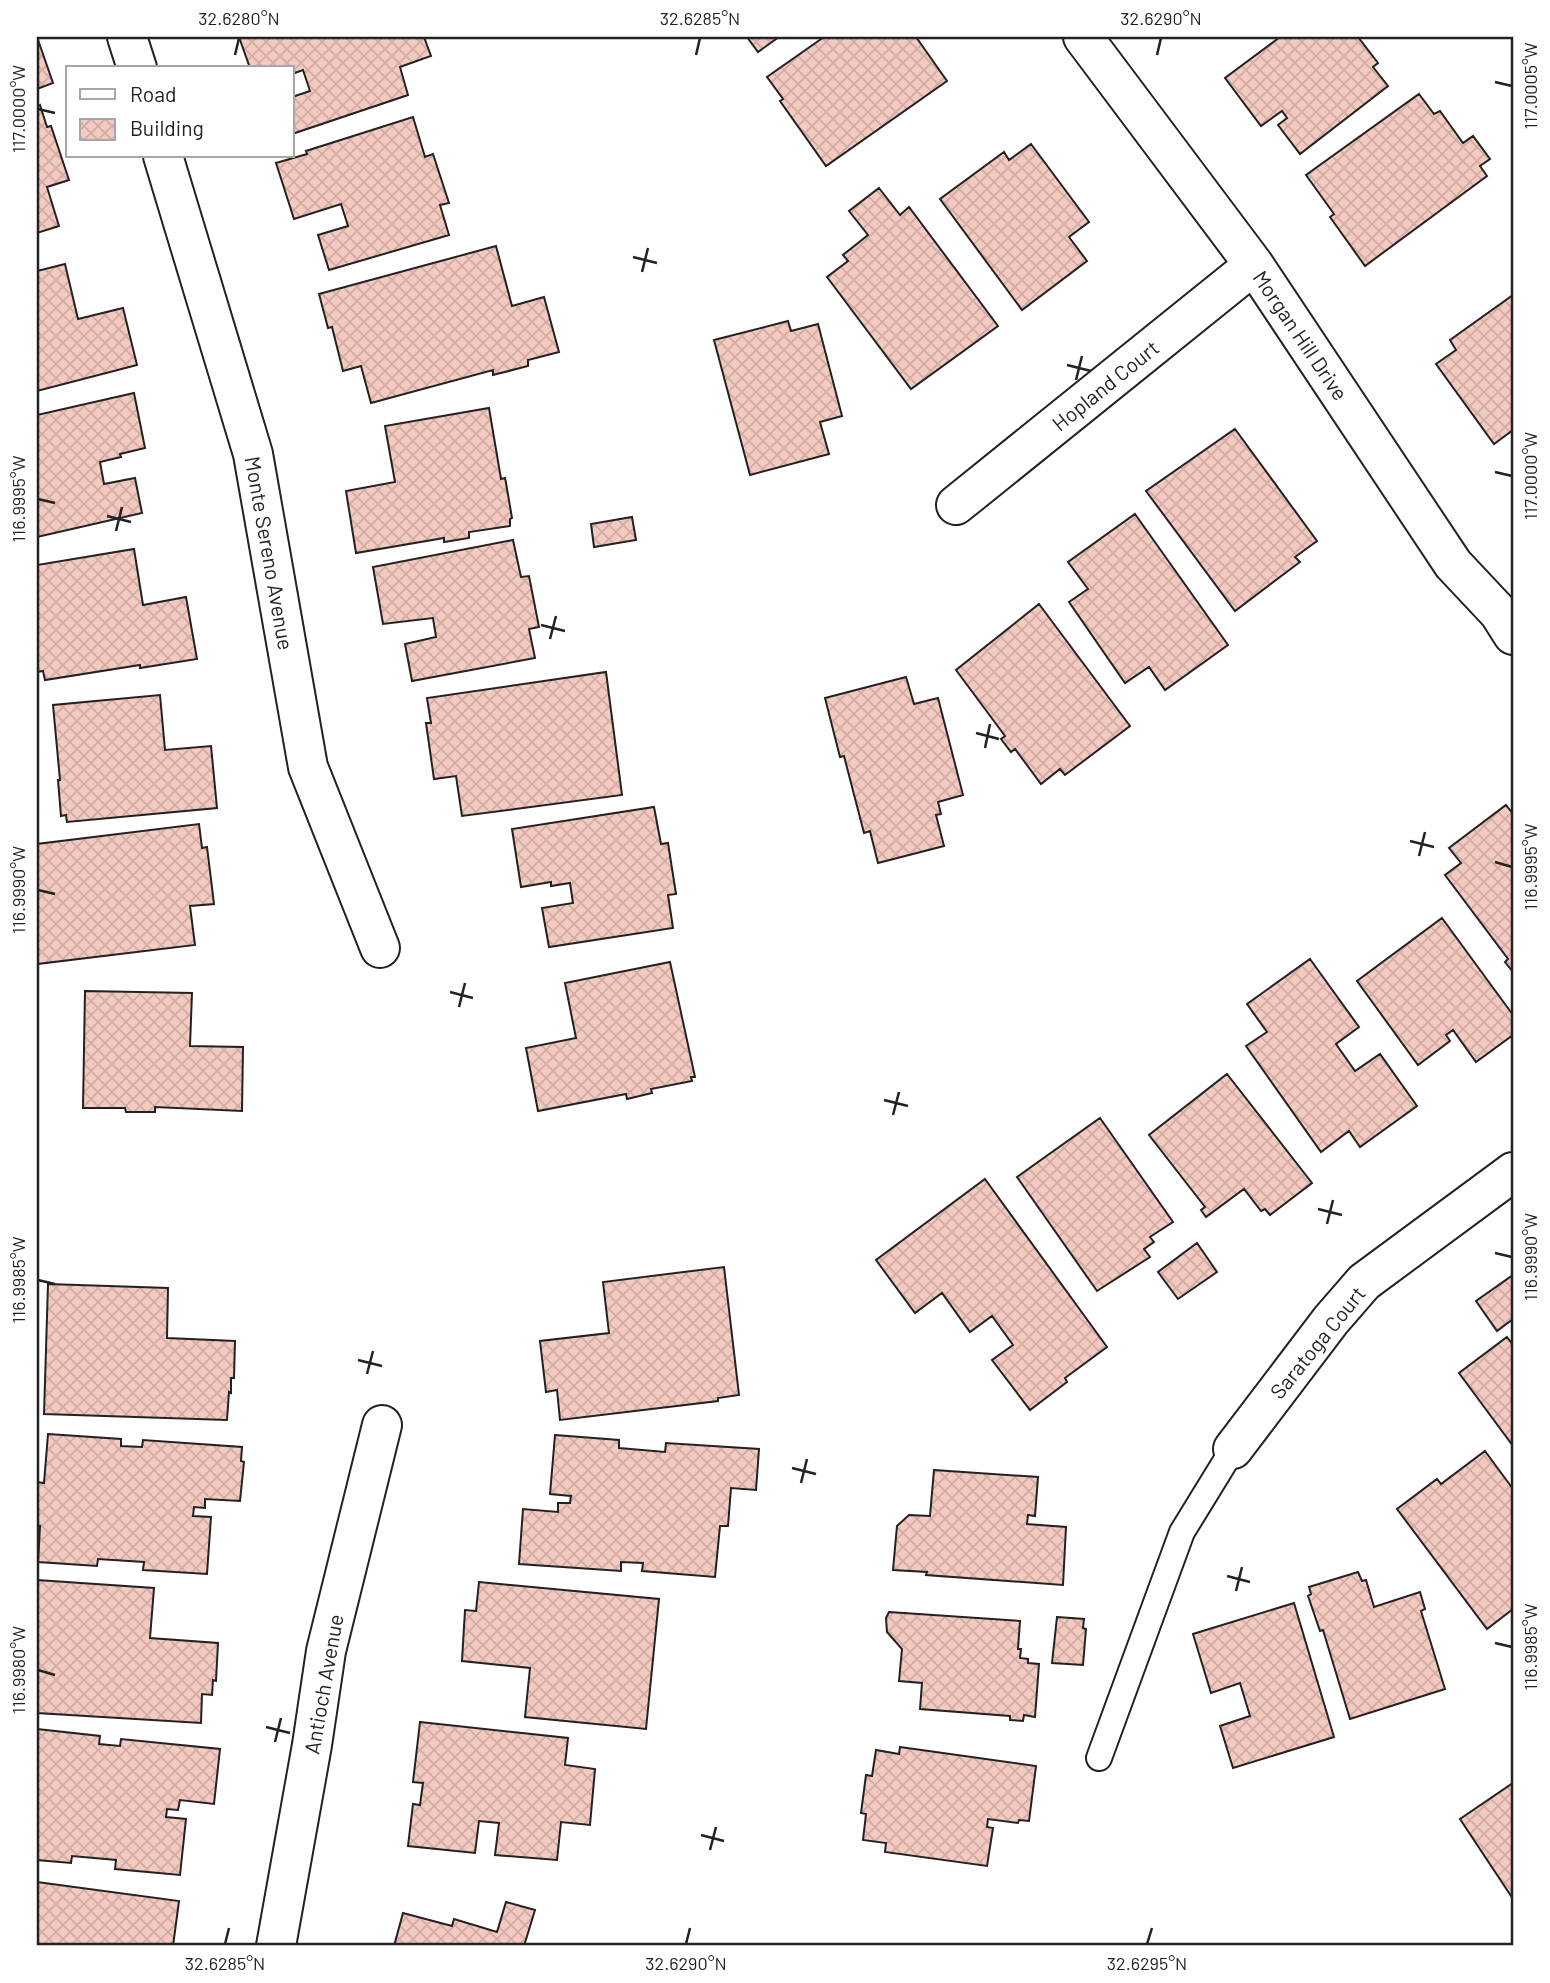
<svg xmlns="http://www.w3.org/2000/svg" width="1550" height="1983" viewBox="0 0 1550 1983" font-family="Barlow,sans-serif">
<defs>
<pattern id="building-cross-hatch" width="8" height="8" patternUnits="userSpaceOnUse" patternTransform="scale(1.75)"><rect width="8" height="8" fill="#f3c9c0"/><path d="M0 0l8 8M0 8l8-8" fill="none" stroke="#d0aca5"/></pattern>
</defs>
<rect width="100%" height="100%" fill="#fff"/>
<path fill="url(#building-cross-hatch)" stroke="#222" stroke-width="2" d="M37,37l16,46 -16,6z
M239,37h185l7,19 -31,11 8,28 -116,39v-37l18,-6 -7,-21 -11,4v-6h-42z
M747,37h32l-21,15z
M824,37h92l31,44 -121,85 -46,-65 3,-2 -16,-22z
M1280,37h78l20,26 -5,4 15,19 -88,68 -22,-29 9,-7 -5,-7 -21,15 -36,-48z
M1419,94l15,20 6,-3 23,32 10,-7 17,23 -10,7 7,10 -122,90 -35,-49 4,-3 -28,-39z
M40,105l7,22 4,-1 18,54 -22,7 12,39 -22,7v-126z
M413,117l12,40 8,-3 16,49 -9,2 9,30 -120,35 -11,-35 30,-9 -7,-22 -47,15 -18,-56 31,-9 -1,-3z
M1031,144l58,78 -20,15 18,24 -65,49 -82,-111 64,-47 5,8z
M879,188l21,27 9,-8 89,119 -87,63 -84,-112 21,-16 -5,-6 25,-20 -19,-24z
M496,246l16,60 32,-9 15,55 -31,8v6l-35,9v-5l-122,33 -10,-37 -18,5 -11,-44 -4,1 -9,-34z
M65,264l13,55 45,-11 14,57 -100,26v-120z
M1513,295v135l-19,14 -58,-80 20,-14 -6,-10z
M788,321l3,10 27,-7 24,92 -22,6 9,32 -79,21 -36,-135z
M134,393l11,55 -25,6 1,3 -21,5 4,22 31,-6 7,35 -105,24v-122z
M489,408l12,71 4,-1 1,5 6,35 -2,1v7l-41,6v6l-25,4v-4l-88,15 -10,-62 49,-9 -10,-56z
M1235,429l82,112 -22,16 5,5 -65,49 -89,-120z
M1135,514l93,131 -63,45 -16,-23 -24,16 -56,-81 19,-13 -20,-27z
M632,517l4,23 -42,7 -3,-23z
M513,540l8,37 8,-1 10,51 -10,2 6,29 -123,23 -7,-37 31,-7 -3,-19 -50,6 -10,-57z
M134,549l9,56 43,-8 11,62 -57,9v-3l-95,15 -2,-9 -6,1v-107z
M1039,604l91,122 -65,49 -5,-6 -19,15 -26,-35 -4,3 -10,-13 4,-3 -49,-66z
M606,672l16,123 -160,21 -6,-40 -22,3 -8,-56h5l-4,-25z
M906,677l8,27 24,-6 25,97 -25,7 3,12 -5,1 8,31 -66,17 -8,-32 -6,2 -20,-77 -4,1 -15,-59z
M160,695l5,55 46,-4 6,62 -150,14 -1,-7 -5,1 -3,-36h2l-7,-75z
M1506,805l7,9v158l-8,-10 3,-3 -63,-84 16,-12 -12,-15z
M654,807l7,37 7,-1 8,51 -8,1 5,33 -124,19 -7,-39 31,-5 -3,-20 -19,3v-4l-30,5 -9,-58z
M199,824l3,24 5,-1 7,57 -24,2 5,39 -158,19v-120z
M1442,918l71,97v20l-37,27 -23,-32 -7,5 4,6 -32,24 -61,-84z
M1310,959l49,68 -23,17 19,27 25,-17 37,52 -57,41 -11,-16 -28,21 -75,-106 21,-14 -20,-28z
M670,962l25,115h-4l1,4 -41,8 1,4 -25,6 -1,-5 -88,17 -12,-63 50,-10 -11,-55z
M85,991l107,2 -2,53 53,1 -1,64 -87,-4v5h-29l-1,-4h-42z
M1227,1074l85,109 -42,32 -5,-6 -4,2 -17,-22 -38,28 -5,-7 4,-3 -56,-72z
M1100,1118l73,104 -23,15 4,5 -10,7 6,8 -53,34 -80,-114z
M985,1179l122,168 -42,31 2,4 -37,28 -38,-50 21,-15 -21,-29 -22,16 -28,-39 -27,20 -39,-53z
M1197,1243l20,29 -39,27 -20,-27z
M724,1267l15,128 -21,3v3l-158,19 -3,-30 -11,2 -6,-51 69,-8 -6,-51z
M1513,1275v44l-16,12 -21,-30z
M48,1284l120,4 -1,50 68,3 -1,37h-3v15l-2,-1 -2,28 -183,-6z
M1507,1337l6,8v101l-54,-73z
M48,1434l73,5v7l21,1 1,-7 99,7 -1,14 3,1 -4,39 -35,-2v9l-11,-1 -1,9 18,1 -4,57 -64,-4 1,-8 -46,-3 -1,7 -59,-4 2,-36h-3v-44l7,1z
M555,1435l64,5v8l46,4 1,-9 93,6 -3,41 -25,-2 -3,38h-8l-5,51 -73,-6 1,-8 -22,-1v9l-102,-7 4,-55 35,3v-9h12l1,-7 -21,-2z
M1485,1451l28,38v120l-26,20 -90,-120 40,-30 4,5z
M934,1470l104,7 -3,39 -7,-1 -1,9 39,3 -3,58 -137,-10 1,-3 -34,-2 4,-44 12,-11 21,1z
M1358,1572l4,9 4,-1 8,27 46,-15 5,17 -4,2 24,78 -95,30 -27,-89 -3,1 -12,-35 3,-2 -2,-7z
M37,1580l117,8 -4,50 68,5 -2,38 -3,-1 -1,15 -10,-1 -1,29 -164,-10z
M479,1582l180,17 -13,130 -121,-12 5,-49 -68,-7 3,-51 11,1z
M1294,1603l40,134 -101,31 -13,-42 30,-10 -10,-33 -29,10 -18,-59z
M889,1612l131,9 -2,28h3l-1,9 8,1v4l11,1 -4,53 -11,-2 -1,6 -13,-1v-4l-90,-7 2,-26 -23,-2 3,-32 -15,-17 -1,-14z
M1057,1617l27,2 -1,9 3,1 -3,36 -31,-2z
M420,1722l148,16 -3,27 30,4 -5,56 -29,-3 -4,38 -62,-5 4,-32 -20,-2 -4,32 -67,-7 5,-42 7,1 3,-22 -10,-1z
M37,1729l63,7 -1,8 21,2 1,-7 99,10 -6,55 -34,-4 -2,10 -11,-1 -1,8 20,2 -6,56 -65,-6 1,-9 -44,-4 -1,7 -34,-3z
M900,1747l136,19 -7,55 -10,-1 -1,3 -30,-4 -1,8 6,1 -6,38 -102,-14 1,-9 -23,-3 3,-26 -5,-1 5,-38 6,1 4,-26 23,4z
M1513,1783v116l-53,-80z
M37,1882l142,19 -6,45h-136z
M506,1902l29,8 -11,36h-130l9,-33 49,13 2,-7 43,13z"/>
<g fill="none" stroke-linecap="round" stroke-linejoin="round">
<defs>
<path id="service" d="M1099,1758l83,-226 51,-83"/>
<path id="minor" d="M127,37l10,31
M1083,37l171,228 199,299 46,49 14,22
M163,156l90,298 55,313 72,181
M956,505l298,-240
M1233,1449l98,-129 33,-38 149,-110
M276,1946l36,-201 14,-94 56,-226"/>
</defs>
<use href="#service" stroke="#222" stroke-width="28"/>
<use href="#minor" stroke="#222" stroke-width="42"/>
<use href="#service" stroke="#fff" stroke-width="24"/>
<use href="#minor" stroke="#fff" stroke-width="38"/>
</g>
<path fill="none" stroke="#222" stroke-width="2.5" d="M235,55l4,-17M696,55l4,-17M1157,55l4,-17M1495,82l17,4M38,109l17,4M633,257l24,6M642,272l6,-24M1067,365l24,6M1076,380l6,-24M1495,472l17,4M38,499l17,4M107,516l24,6M116,531l6,-24M541,625l24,6M550,639l6,-23M976,733l23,6M985,748l5,-24M1410,841l24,6M1419,856l6,-24M1495,862l17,5M38,890l17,4M450,992l23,6M459,1007l6,-24M884,1100l24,6M893,1115l6,-23M1318,1209l24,6M1327,1224l6,-24M1495,1253l17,4M38,1280l17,4M358,1360l24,6M367,1374l6,-23M792,1468l24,6M801,1483l6,-24M1227,1576l23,6M1236,1591l6,-24M1495,1643l17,4M38,1670l17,5M266,1727l24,6M275,1742l6,-24M701,1835l23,6M710,1850l6,-23M225,1944l4,-16M686,1944l4,-16M1147,1944l5,-16"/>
<g text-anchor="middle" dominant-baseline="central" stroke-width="5" stroke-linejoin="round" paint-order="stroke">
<g font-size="21" fill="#222" stroke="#fff">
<text transform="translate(1301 335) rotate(56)">Morgan Hill Drive</text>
<text transform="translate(1105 385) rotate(-39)">Hopland Court</text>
<text transform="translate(270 553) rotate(80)">Monte Sereno Avenue</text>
<text transform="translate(1317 1342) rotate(-51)">Saratoga Court</text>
<text transform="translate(323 1684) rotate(-80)">Antioch Avenue</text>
</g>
</g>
<rect width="1550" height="1983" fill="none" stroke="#ffffff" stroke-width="77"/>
<rect x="66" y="66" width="228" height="91" fill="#ffffff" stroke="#a7a7a7" stroke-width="2"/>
<rect x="80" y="89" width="35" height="10" fill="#ffffff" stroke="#a7a7a7" stroke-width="2"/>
<text x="130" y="102" font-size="21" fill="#222222">Road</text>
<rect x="80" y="119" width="35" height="21" fill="url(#building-cross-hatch)" stroke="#a7a7a7" stroke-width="2"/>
<text x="130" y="136" font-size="21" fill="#222222">Building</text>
<rect x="38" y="38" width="1474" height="1906" fill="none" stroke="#222" stroke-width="2.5"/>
<g font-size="18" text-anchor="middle" fill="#222">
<text x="239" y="25">32.6280°N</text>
<text x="700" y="25">32.6285°N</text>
<text x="1161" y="25">32.6290°N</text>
<text transform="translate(1531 86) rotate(-90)" y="6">117.0005°W</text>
<text transform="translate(19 109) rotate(-90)" y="6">117.0000°W</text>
<text transform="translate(1531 476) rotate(-90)" y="6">117.0000°W</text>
<text transform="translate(19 499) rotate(-90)" y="6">116.9995°W</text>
<text transform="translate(1531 867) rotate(-90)" y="6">116.9995°W</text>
<text transform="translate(19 890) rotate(-90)" y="6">116.9990°W</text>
<text transform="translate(1531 1257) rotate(-90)" y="6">116.9990°W</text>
<text transform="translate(19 1280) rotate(-90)" y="6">116.9985°W</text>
<text transform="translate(1531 1647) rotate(-90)" y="6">116.9985°W</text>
<text transform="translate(19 1670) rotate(-90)" y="6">116.9980°W</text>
<text x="225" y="1970">32.6285°N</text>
<text x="686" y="1970">32.6290°N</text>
<text x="1147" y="1970">32.6295°N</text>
</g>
</svg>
